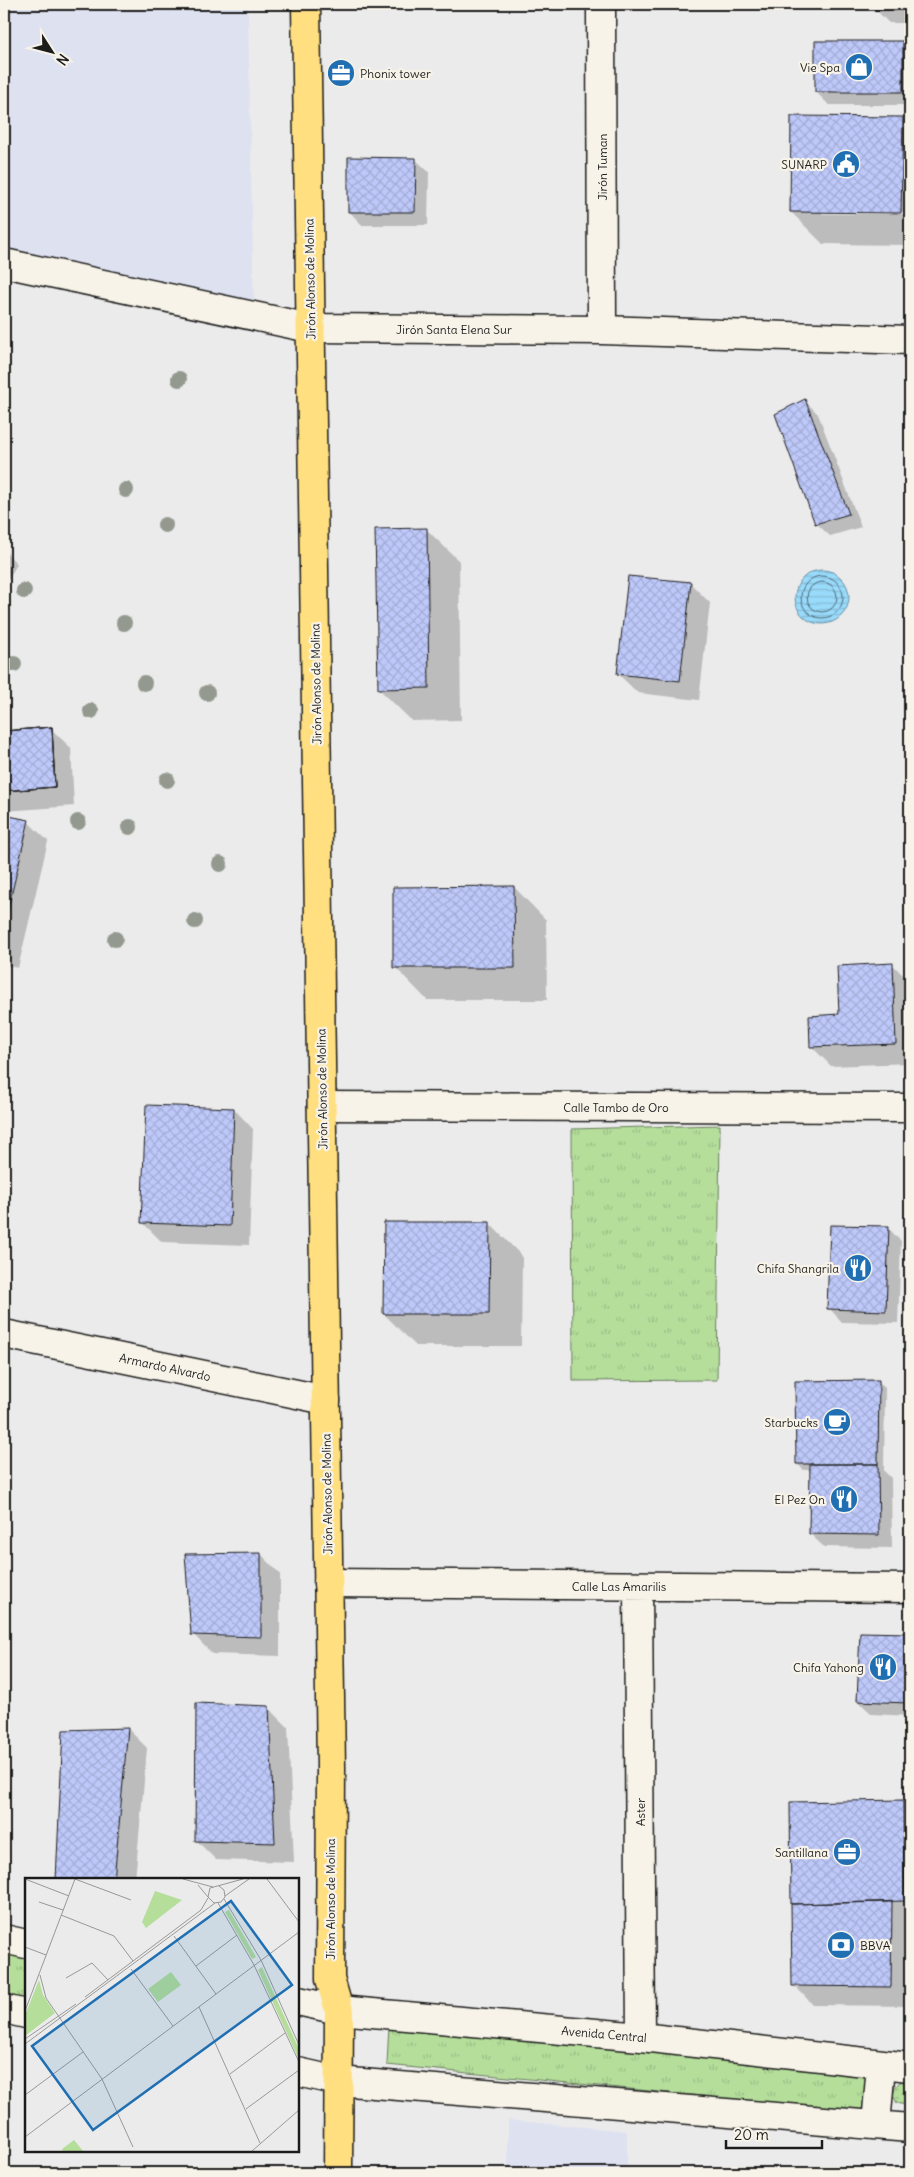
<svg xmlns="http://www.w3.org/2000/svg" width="914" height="2177" viewBox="0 0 914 2177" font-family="Delius,sans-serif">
<defs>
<pattern id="grass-dots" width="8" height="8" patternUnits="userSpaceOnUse" patternTransform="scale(1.25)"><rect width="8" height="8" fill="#b5de9b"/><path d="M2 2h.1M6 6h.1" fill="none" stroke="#9bbe85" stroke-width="1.8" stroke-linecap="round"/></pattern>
<pattern id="park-tufts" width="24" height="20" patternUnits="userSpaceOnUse" patternTransform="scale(1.25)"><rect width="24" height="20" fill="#b5de9b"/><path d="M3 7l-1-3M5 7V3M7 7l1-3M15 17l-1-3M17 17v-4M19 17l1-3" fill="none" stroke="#9bbe85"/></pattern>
<pattern id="water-rules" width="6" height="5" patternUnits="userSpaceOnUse" patternTransform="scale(1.25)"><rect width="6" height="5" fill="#99dbfb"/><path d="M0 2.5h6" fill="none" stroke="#83bbd7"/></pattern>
<pattern id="building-cross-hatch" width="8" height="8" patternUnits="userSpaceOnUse" patternTransform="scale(1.25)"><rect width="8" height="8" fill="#bec9fa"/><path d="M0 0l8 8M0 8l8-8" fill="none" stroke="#a3acd6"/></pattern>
</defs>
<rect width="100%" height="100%" fill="#ecebec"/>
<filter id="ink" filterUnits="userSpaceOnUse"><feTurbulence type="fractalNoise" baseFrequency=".02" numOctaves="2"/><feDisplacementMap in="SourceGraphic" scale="10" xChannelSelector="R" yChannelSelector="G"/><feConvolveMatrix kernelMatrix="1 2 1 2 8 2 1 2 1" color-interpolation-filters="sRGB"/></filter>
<g filter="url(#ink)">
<path fill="#dee1f0" d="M4,4h244l6,309 -250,-56z
M508,2120l119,11v42h-119z"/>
<path fill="url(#grass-dots)" stroke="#687d5c" d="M905,2080l5,1v25l-13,-3 -4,-8c2,-8 4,-13 12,-15z"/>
<path fill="url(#park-tufts)" stroke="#687d5c" d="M720,1125l-3,255 -144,1 -1,-252z
M4,1952l22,5v43l-22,-5z
M389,2024l482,49 -9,39 -475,-47z"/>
<path fill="url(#water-rules)" stroke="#678fa2" d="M795 597a27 27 0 1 1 54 0a27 27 0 1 1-54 0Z"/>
<path fill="#0003" fill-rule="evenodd" d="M876,4h34v19h-21l-13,-13z
M902,42l8,8v55h-81l-13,-13z
M902,118l8,8v119l-87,-1 -32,-32zM822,211l85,1v2h-85z
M415,159l14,13 -1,53h-66l-13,-14z
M805,401l13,13 43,113 -31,9 -14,-13z
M426,529l33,32 2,159 -49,1 -33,-32z
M4,550l13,14 -13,23z
M691,584l19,19 -11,97 -61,-7 -20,-19z
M51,729l20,19 3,58 -70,5v-79z
M4,816l24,6 20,19 -30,127 -14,-3z
M514,887l32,33 1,80h-120l-32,-33z
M892,964l18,18v81l-79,3 -20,-20z
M234,1109l19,20 -4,116 -87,-3 -20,-20z
M490,1224l32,32 -1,90h-105l-32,-32z
M888,1228l13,13 -3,82 -56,-1 -13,-14z
M878,1382l7,6 -1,83 7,7 1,70 -68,-1 -14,-13 1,-64h-7l-7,-6z
M261,1554l19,20v82l-68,-2 -19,-20z
M909,1635l1,81 -38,-2 -14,-13z
M268,1707l20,20 6,135 -78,-2 -20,-20z
M128,1729l19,19 -12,132h-77z
M903,1801l7,8v197l-97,-1 -19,-20 -2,-81z"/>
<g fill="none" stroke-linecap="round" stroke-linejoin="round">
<path stroke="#4e6875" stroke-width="1" d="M801 597a21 21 0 1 1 42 0a21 21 0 1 1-42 0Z
M807 597a15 15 0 1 1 30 0a15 15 0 1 1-30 0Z"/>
</g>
<path fill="url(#building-cross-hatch)" stroke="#1c1c1c" d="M874,4h36v5l-35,1z
M815,41h88v51h-88z
M791,116l112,1 -2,96 -111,-1z
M348,157l68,1 -1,54h-67z
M805,399l44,115 -34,10 -40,-110z
M427,528l2,160 -51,1 -3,-160z
M628,576l63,6 -11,99 -63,-7z
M52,727l3,60 -51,4v-60z
M52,727l3,60 -51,4v-60z
M52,727l3,60 -51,4v-60z
M4,815l25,5 -25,106z
M514,886l1,82h-122v-81z
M893,963l3,81 -86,3 -1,-31 30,-2 -2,-48z
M146,1105l88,3 -4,118 -89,-3z
M384,1222h106l-1,92h-106z
M830,1225l59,1 -3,85 -59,-2z
M879,1380l-1,84h-82l-1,-83z
M810,1464h68l1,71 -70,-1z
M261,1553v84l-70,-2 -6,-81z
M860,1632l50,1 -3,70 -50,-2z
M196,1703l73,3 6,137 -80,-2z
M128,1728l-14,152h-58l7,-150z
M903,1800l2,101 -114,3 -1,-102z
M892,1902l-1,85 -99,-1 -1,-82z"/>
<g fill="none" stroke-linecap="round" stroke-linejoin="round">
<defs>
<path id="minor" d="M601,4l1,326
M4,263l306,65 292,2 308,10
M322,1106l588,2
M4,1334l322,66
M328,1583l582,5
M638,1586l3,451
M4,1939l22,5
M298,2001l41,9 302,27 269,30
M4,2009l22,5
M298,2072l40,9 572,47
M876,2125l5,-60"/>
<path id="major" d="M306,4l25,1764 -1,211 9,31 -1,163"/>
</defs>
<use href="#minor" stroke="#1c1c1c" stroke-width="31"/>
<use href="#major" stroke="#1c1c1c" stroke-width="31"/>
<use href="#minor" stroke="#f7f3e8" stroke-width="28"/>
<use href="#major" stroke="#ffdf80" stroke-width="28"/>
</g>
<g fill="#93998e">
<circle cx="179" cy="379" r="8"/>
<circle cx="126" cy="490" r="8"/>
<circle cx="165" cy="525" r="8"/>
<circle cx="24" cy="591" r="8"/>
<circle cx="124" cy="623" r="8"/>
<circle cx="14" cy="664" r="8"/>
<circle cx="144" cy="683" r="8"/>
<circle cx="207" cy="693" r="8"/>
<circle cx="91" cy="711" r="8"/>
<circle cx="167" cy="780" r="8"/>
<circle cx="78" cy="822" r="8"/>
<circle cx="130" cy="827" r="8"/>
<circle cx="220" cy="864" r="8"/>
<circle cx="195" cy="921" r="8"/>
<circle cx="115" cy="939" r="8"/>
</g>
</g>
<defs>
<symbol id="shop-disc" viewBox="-11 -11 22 22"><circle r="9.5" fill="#1f6fb2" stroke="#f7f3e8"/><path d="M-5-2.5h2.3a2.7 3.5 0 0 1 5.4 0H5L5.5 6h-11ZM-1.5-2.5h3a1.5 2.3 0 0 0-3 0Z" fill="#fff"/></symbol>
<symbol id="office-disc" viewBox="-11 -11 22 22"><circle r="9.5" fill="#1f6fb2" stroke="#f7f3e8"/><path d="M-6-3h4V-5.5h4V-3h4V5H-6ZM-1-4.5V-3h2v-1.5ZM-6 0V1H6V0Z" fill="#fff"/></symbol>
<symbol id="civic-disc" viewBox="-11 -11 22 22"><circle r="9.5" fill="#1f6fb2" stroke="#f7f3e8"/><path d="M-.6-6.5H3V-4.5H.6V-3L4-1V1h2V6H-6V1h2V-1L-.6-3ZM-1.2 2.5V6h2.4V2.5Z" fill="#fff"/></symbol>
<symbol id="restaurant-disc" viewBox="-11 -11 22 22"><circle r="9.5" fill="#1f6fb2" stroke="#f7f3e8"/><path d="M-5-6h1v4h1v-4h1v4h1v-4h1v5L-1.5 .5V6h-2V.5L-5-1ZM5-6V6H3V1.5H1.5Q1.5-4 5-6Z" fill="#fff"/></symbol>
<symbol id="cafe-disc" viewBox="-11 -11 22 22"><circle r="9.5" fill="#1f6fb2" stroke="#f7f3e8"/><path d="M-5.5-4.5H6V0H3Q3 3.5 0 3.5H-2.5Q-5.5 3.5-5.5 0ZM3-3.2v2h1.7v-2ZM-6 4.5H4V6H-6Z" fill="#fff"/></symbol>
<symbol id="bank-disc" viewBox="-11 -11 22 22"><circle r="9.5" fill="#1f6fb2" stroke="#f7f3e8"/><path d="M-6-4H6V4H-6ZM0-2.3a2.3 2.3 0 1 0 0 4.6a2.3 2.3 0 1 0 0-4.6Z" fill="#fff"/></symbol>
</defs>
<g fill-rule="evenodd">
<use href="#shop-disc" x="843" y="51" width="32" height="32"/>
<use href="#office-disc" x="325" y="57" width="32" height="32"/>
<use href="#civic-disc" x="830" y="148" width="32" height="32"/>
<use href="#restaurant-disc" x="842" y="1252" width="32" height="32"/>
<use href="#cafe-disc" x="821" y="1406" width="32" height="32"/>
<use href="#restaurant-disc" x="828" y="1483" width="32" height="32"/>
<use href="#restaurant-disc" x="867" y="1651" width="32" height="32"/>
<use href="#office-disc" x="831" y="1836" width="32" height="32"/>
<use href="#bank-disc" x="825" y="1929" width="32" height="32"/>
</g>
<g text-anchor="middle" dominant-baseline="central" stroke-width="4.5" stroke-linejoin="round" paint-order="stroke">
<g font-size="12" fill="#1c1c1c" stroke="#f7f3e8" text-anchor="end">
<text x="840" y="67">Vie Spa</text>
<text x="360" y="73" text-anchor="start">Phonix tower</text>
<text x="827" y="164">SUNARP</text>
<text x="839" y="1268">Chifa Shangrila</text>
<text x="818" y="1422">Starbucks</text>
<text x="825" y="1499">El Pez On</text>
<text x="864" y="1667">Chifa Yahong</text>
<text x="828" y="1852">Santillana</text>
<text x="860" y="1945" text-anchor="start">BBVA</text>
</g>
<g font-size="12" fill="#1c1c1c" stroke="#f7f3e8">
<text transform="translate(602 167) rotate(-90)">Jirón Tuman</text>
<text transform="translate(310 279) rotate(-91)">Jirón Alonso de Molina</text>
<text x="454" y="329">Jirón Santa Elena Sur</text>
<text transform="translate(316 684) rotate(-91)">Jirón Alonso de Molina</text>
<text transform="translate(322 1089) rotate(-91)">Jirón Alonso de Molina</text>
<text x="616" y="1107">Calle Tambo de Oro</text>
<text transform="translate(165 1367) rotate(12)">Armardo Alvardo</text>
<text transform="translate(327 1494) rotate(-91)">Jirón Alonso de Molina</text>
<text x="619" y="1586">Calle Las Amarilis</text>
<text transform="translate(640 1812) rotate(-90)">Aster</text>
<text transform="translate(330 1899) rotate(-90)">Jirón Alonso de Molina</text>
<text transform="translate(604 2034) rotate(5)">Avenida Central</text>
</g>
</g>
<g transform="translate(25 1878)">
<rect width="274" height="274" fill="#ecebec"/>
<path d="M130,13l27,9 -36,28 -4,-6zM204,32l27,47 -4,2 -27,-47zM237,89l37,82v11l-41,-90zM146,94l10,13 -23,17 -10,-13zM14,102l4,15 12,18 -30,23v-21z" fill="#b5de9b"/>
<path d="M49,262l9,11h-20l-1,-2z" fill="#b5de9b"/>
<path fill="none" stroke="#999899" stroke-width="1" d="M0,1l44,17M50,1l56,21M158,1l30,8M242,1l32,43M173,7l10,12M194,8l5,4 1,7 -4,5 -7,1 -6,-6 2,-9 33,-9M200,18l24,-17M199,21l37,61 38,85M14,24l24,8M193,25l36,62 45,97M36,37l53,21 19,25M149,58l42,58M0,69l21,8M171,88l41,-31M106,91l42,57M15,97l6,23 56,81 31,68M41,100l26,-15 16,17M60,119l116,-87 7,-12M174,129l61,136M0,133l50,-132M0,161l51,-35M0,166l190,-141M205,196l55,-41M0,217l58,-43M221,231l53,-39M0,259l274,-205M227,273l47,-41"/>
<path fill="#1f6fb2" fill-opacity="0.15" stroke="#1f6fb2" stroke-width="2.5" d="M206,23l61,84 -199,145 -61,-84z"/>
<rect width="274" height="274" fill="none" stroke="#1c1c1c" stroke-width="2.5"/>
</g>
<rect width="914" height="2177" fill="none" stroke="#f7f3e8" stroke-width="20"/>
<rect x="10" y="10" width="894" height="2157" fill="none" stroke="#1c1c1c" stroke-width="2" filter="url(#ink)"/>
<g transform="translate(52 52) rotate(126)" stroke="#f7f3e8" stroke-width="4" paint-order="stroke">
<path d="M0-4L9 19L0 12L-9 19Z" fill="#1c1c1c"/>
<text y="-8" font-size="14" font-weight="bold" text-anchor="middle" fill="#1c1c1c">N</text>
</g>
<path d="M726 2140v8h96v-8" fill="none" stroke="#1c1c1c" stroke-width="2.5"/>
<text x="734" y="2140" font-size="15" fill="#1c1c1c" stroke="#f7f3e8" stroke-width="4" paint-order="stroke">20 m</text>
</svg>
